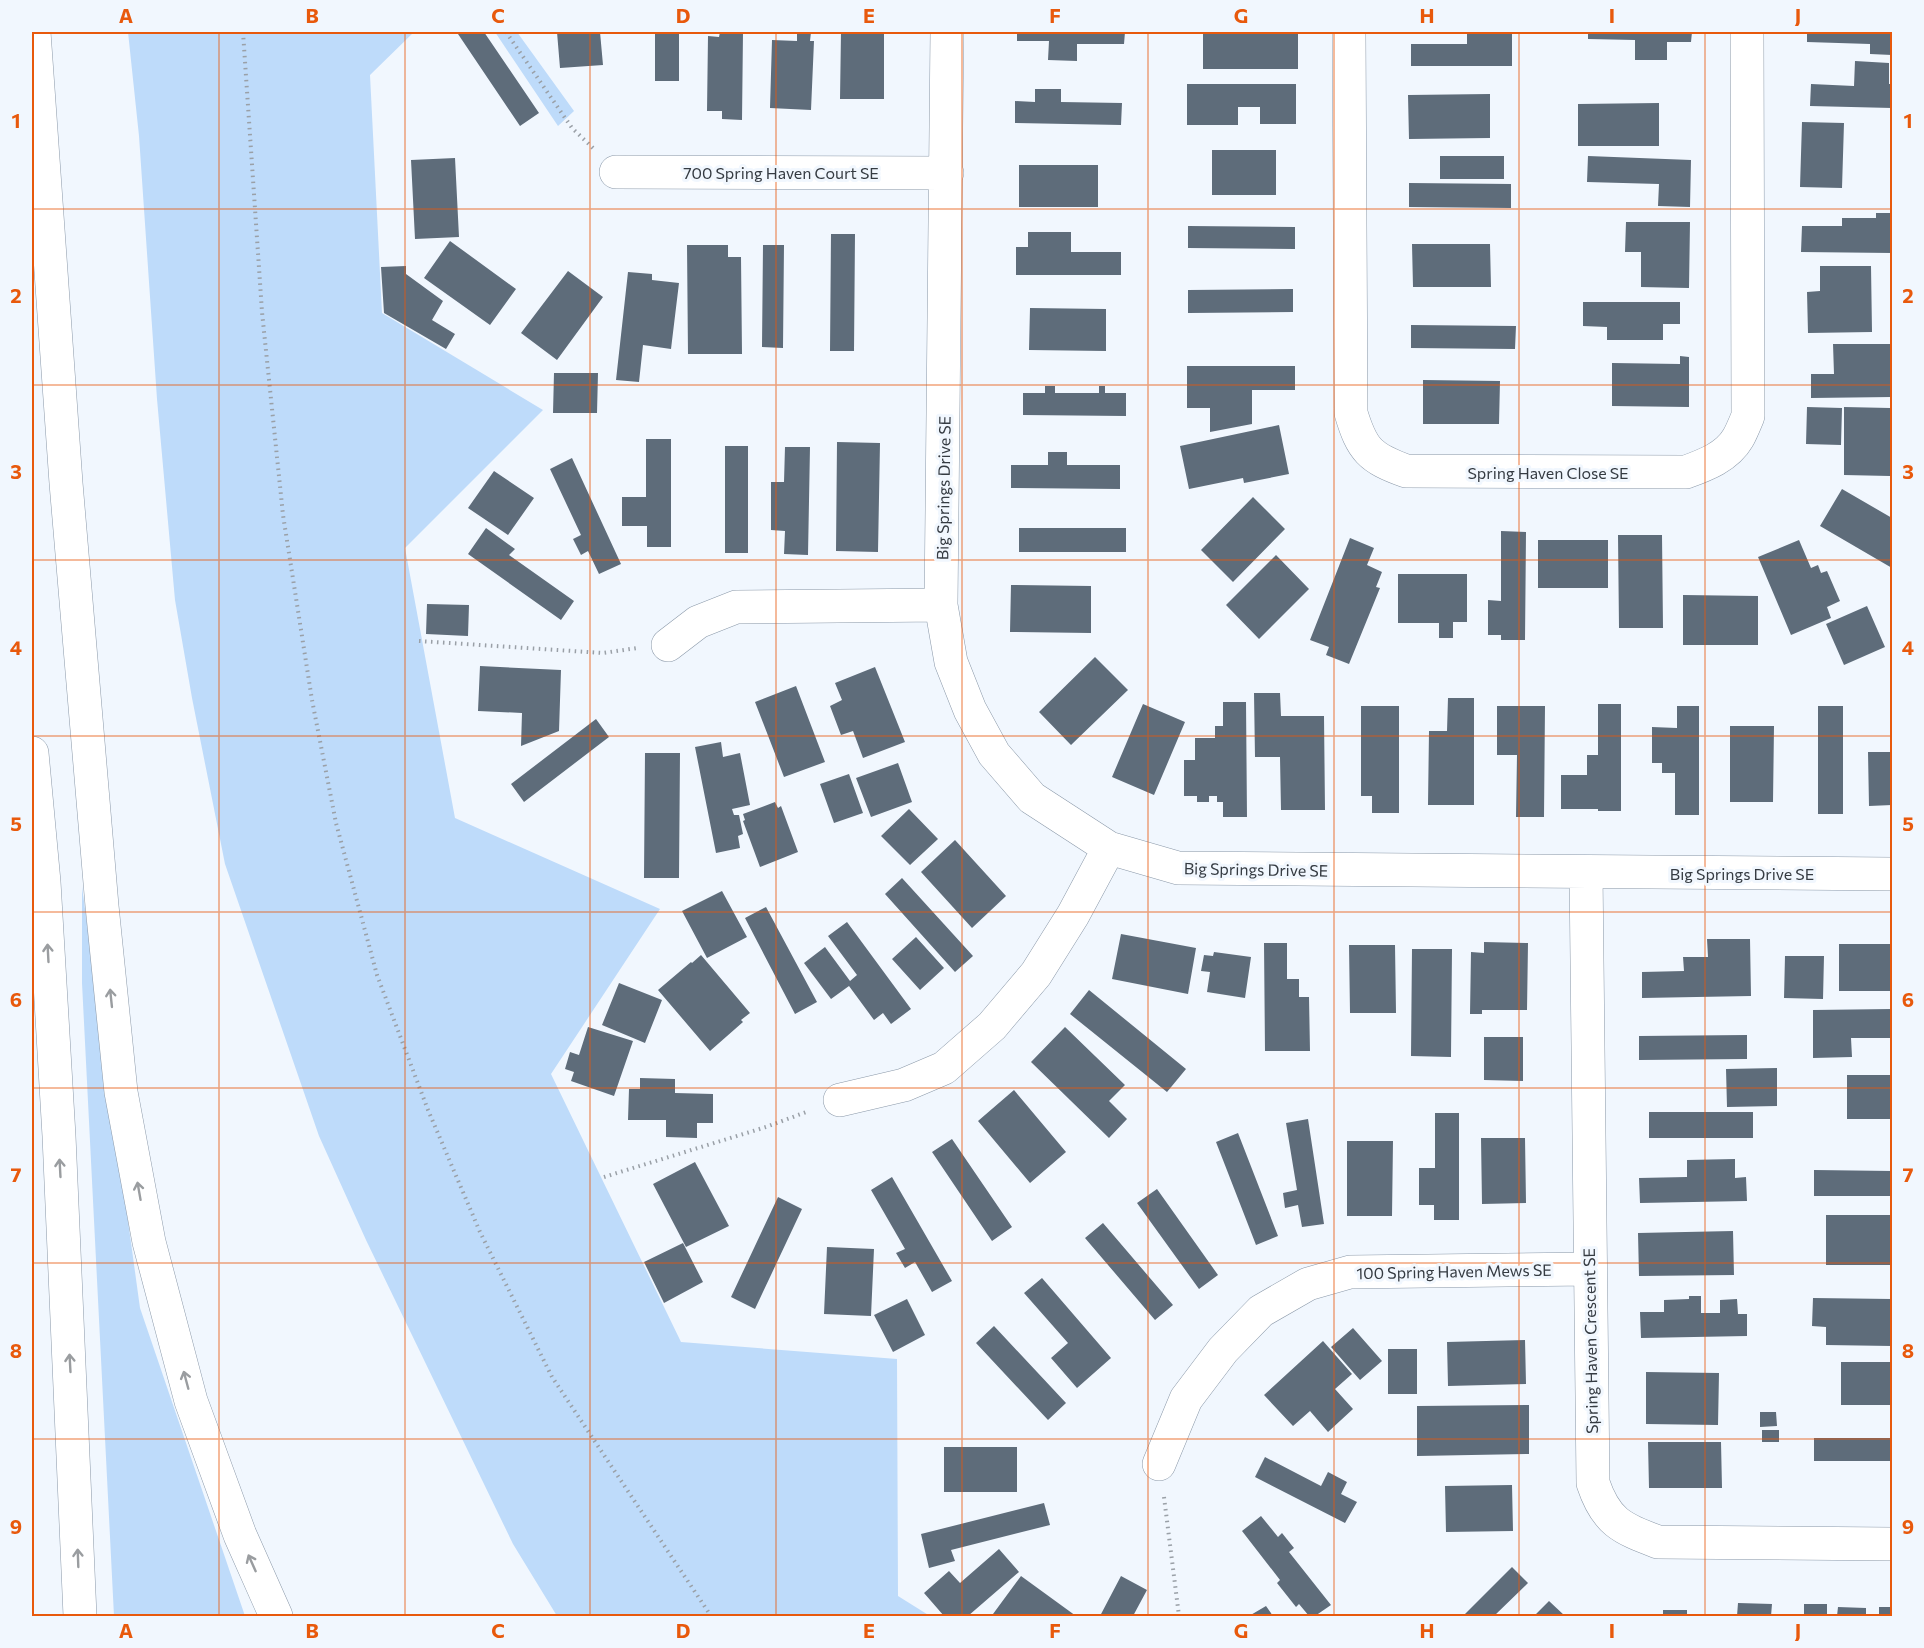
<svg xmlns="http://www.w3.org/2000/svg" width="1924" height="1648" viewBox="0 0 1924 1648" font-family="Commissioner,sans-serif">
<rect width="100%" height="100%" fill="#f1f7fe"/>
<path fill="#bedbfa" d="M128,32h286l-44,43 12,238 161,97 -138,138 50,270 205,91 -109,165 130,268 216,17 1,237 32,20h-373l-44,-72 -147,-304 -47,-104 -94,-272 -33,-166 -17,-98 -18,-201 -18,-263z
M495,32h22l57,79 -16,15z
M82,887l58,421 105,308h-131l-32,-633z"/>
<path fill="#5e6c7a" d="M463,32h21l55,81 -19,13 -62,-92z
M557,32h43l3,33 -43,3z
M655,32h24v49h-24z
M720,32h23l-1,88 -20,-1v-8h-15l1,-75 11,1z
M797,32h14l-1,9h4l-3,69 -41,-2 2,-68 25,1z
M841,32h43v67h-44z
M1017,32h108l-1,12h-47v17l-29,-1 1,-19h-32z
M1203,32h95v37h-95z
M1467,32h45v34h-101v-22h56z
M1588,32h104l-1,10h-24v18h-32v-20l-47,-1z
M1807,32h85v23l-22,-1v-10l-63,-2z
M1855,61l34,2v21h3v24l-82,-2 1,-22 43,2z
M1187,84h109v40h-36v-17h-22v18h-51z
M1035,89h26v13l61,1 -1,22 -106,-2v-22l20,1z
M1490,94v44l-81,1 -1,-44z
M1659,103v43h-81v-42z
M1802,122l42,1 -2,65 -42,-1z
M1212,150h64v45h-64z
M1440,156h64v23h-64z
M1588,156l103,4 -1,47 -32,-1 1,-22 -72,-2z
M455,158l4,79 -44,2 -4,-79z
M1019,165h79v42h-79z
M1409,183l102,1v24l-102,-1z
M1876,213h16v40l-91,-1 1,-26h40v-8h34z
M1626,222h64l-1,66 -48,-1v-35h-16z
M1188,226l107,1v22l-107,-1z
M1028,232h43v20h50v23h-105v-28h12z
M831,234h24l-1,117h-24z
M450,241l66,48 -26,36 -66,-47z
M1412,244h78l1,43h-78z
M687,245h41v12h13l1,97h-54z
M763,245h21l-1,103 -21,-1z
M406,266v8l37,27 -11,19 23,14 -9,15 -62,-36 -3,-46z
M1820,266h51l1,66 -64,1 -1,-41 13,-1z
M568,271l35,26 -46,63 -36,-27z
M628,272l24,2v6l27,3 -8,66 -28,-4 -4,37 -23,-2z
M1293,289v23l-105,1v-23z
M1583,302h97v22h-17v16h-56v-13l-24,-1z
M1030,308l76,1v42l-77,-1z
M1411,325l105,1 -1,23 -104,-1z
M1833,344h59v53l-81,1v-24h23z
M1680,356l9,1v50l-77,-1v-43l68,1z
M1187,366h108v24h-43v34l-42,8v-24h-23z
M554,373h44l-1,40h-44z
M1423,380l77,1 -1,43h-76z
M1045,386h10v7h44v-7h6v7h21v23l-103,-1v-22h22z
M1807,407l35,1 -1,37 -35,-1z
M1844,407l46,1v68l-46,-1z
M1279,425l10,49 -45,9 -1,-5 -54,11 -9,-43z
M646,439h25v108h-24v-21h-25v-29h24z
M837,442l43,1 -2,109 -42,-1z
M725,446h23v107h-23z
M785,447h25l-2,108 -24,-1 1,-23 -14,-1v-48h13z
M1048,452h19v13h53v24l-109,-1v-23h37z
M572,458l49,106 -22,10 -11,-23 -7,4 -8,-16 8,-4 -31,-66z
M494,471l40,27 -26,37 -40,-27z
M1842,489l50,29v50l-72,-42z
M1253,497l32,32 -52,53 -32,-32z
M486,528l29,21 -6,6 65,46 -13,19 -93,-66z
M1019,528h107v24h-107z
M1501,531l25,1 -1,108h-24v-5h-13v-35l13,1z
M1618,535h44l1,93h-44z
M1350,538l24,10 -7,17 15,7 -6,15 4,1 -31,76 -23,-9 3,-8 -19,-7z
M1538,540h70v48h-70z
M1799,540l12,28 7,-3 3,8 6,-2 13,30 -13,6 4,11 -40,17 -33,-78z
M1276,555l33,34 -50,50 -33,-34z
M1398,574h69v48h-14v16h-14v-15h-41z
M1011,585l80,1v47l-81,-1z
M1683,595l75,1v49h-75z
M427,604l42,1 -1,31 -42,-2z
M1867,606l18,41 -41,18 -18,-41z
M1095,657l33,33 -57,55 -32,-33z
M480,666l81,4 -2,61 -38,15 1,-33 -44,-2z
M875,667l30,75 -42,16 -10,-27 -12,4 -11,-29 12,-6 -7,-17z
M796,686l29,76 -41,15 -29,-75z
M1254,693h26l1,23h43l1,94h-44l-1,-53h-25z
M1448,698h26v107h-46l1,-74h18z
M1223,702h23l1,115h-24v-15h-6v-6h-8v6h-12v-6h-13v-36h11v-22h20v-12h8z
M1143,704l42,18 -31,73 -42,-18z
M1598,704h23v107h-23v-2h-37v-34h26v-20h11z
M1361,706h38v107h-27v-17h-11z
M1497,706h48l-1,111h-28l1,-62h-20z
M1677,706h22v109h-24v-42h-13v-10h-10v-36l25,1z
M1818,706h25v108h-25z
M596,719l13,18 -85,65 -13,-18z
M1730,726h44l-1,76h-43z
M721,742l2,15 17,-4 10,52 -18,4 2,6h5l4,19 -5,2 2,12 -24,5 -21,-106z
M1868,752h24v53l-23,1z
M645,753h35l-1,125h-35z
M898,763l14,39 -41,15 -15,-39z
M849,774l14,39 -29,10 -14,-39z
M775,802l3,6 3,-2 17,46 -38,15 -17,-46 2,-1 -2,-6z
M909,809l29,30 -28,26 -29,-29z
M955,840l51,56 -34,32 -51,-56z
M902,878l71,78 -18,16 -70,-78z
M722,891l25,46 -40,21 -25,-47z
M766,907l51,95 -22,12 -50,-96z
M847,922l64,87 -20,15 -8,-11 -9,7 -25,-34 -18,13 -27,-36 21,-16 25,34 7,-6 -29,-39z
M1121,934l75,14 -8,46 -76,-15z
M916,937l28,31 -24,22 -28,-31z
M1707,939h43l1,57 -109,2v-26l42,-1 -1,-14h25z
M1484,942l44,1 -1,67h-45v4h-12l1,-62 13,1z
M1264,943h23v36h12v18h10l1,54h-45z
M1839,944h53v47h-53z
M1349,945h46l1,68h-46z
M1412,949h40l-1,108 -40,-1z
M1214,952l37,5 -6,41 -38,-6 3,-20 -9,-1 3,-16 9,1z
M701,955l49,58 -9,7 2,2 -33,29 -52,-61 33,-28 1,1z
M1785,956h39l-1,43 -39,-1z
M619,983l43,17 -17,43 -43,-18z
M1089,990l97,79 -19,23 -97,-78z
M1892,1009v29h-41l1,19 -39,1v-48z
M588,1027l45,14 -19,55 -43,-15 3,-9 -9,-3 5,-17 9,3z
M1065,1027l60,58 -16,16 18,18 -18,19 -78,-76z
M1747,1035v24l-108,1v-24z
M1484,1037h39v44l-39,-1z
M1777,1068v38l-50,1 -1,-38z
M1847,1075h45v44h-45z
M640,1078l35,1v14l38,1v29h-16v15l-31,-1v-17h-38l1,-31h11z
M1014,1090l52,62 -36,31 -52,-62z
M1649,1112h104v26h-104z
M1435,1113h24v107h-25v-15h-15v-37h16z
M1308,1119l16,105 -22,3 -4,-22 -13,3 -2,-15 14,-3 -11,-67z
M1238,1133l40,103 -22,9 -40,-103z
M1481,1138h44l1,65 -44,1z
M952,1139l60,88 -20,14 -60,-89z
M1347,1141h46l-1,75h-45z
M1735,1159v19l11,-1 1,24 -107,2 -1,-25 48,-1v-17z
M695,1162l34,64 -43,21 -33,-63z
M1814,1170l78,1v25h-78z
M892,1177l60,104 -20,11 -17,-30 -10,6 -9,-15 9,-4 -34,-59z
M1157,1189l61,86 -19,14 -62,-86z
M778,1197l24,12 -47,100 -24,-12z
M1826,1215h66v50h-66z
M1103,1223l70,82 -18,15 -70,-82z
M1733,1231l1,44 -95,1 -1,-43z
M683,1243l20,39 -39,21 -20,-41z
M827,1247l47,2 -3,67 -47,-2z
M1042,1278l69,80 -34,30 -26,-30 17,-15 -44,-50z
M1689,1296h12v17h19v-13l17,-1 1,15h9v22l-106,2 -1,-26h24v-12l25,-1z
M1813,1298l79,1v47l-66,-1v-18l-14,-1z
M907,1299l18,36 -32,17 -19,-37z
M994,1326l72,77 -18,17 -72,-77z
M1353,1328l29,33 -22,19 -29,-33z
M1525,1340l1,44 -78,2 -1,-44z
M1323,1341l29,33 -17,15 18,20 -25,23 -18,-21 -17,15 -29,-31z
M1388,1349h29v45h-29z
M1841,1362h51v43h-51z
M1646,1372l73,1 -1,52 -72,-1z
M1529,1405v49l-112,2v-50z
M1760,1412h16l1,14 -17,1z
M1762,1430h17v12h-17z
M1814,1438h78v23h-78z
M1648,1442h73l1,46h-73z
M944,1447h73v45h-73z
M1265,1457l56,29 7,-14 19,10 -6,12 16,8 -12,21 -90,-46z
M1512,1485l1,46 -67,1 -1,-46z
M1044,1503l6,22 -99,25 4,11 -26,7 -8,-34z
M1261,1516l17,21 4,-4 12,15 -5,4 42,53 -16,11h-6l-10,-12 -3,3 -19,-24 3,-3 -38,-49z
M999,1549l20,23 -51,44h-24l-20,-23 25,-22 11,12z
M1512,1567l16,16 -34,33h-31z
M1021,1576l55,40h-81l-2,-2z
M1121,1576l26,14 -14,26h-33z
M1549,1601l16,15h-31z
M1738,1603l34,1 -1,12h-34z
M1804,1604h23v12h-23z
M1266,1606l7,10h-24z
M1838,1607l28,1v8h-29z
M1879,1607h13v9h-13z
M1663,1610h24v6h-24z"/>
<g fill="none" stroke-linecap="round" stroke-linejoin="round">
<defs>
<path id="minor" d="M947,32l-6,573 10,57 19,48 24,44 38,44 77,50 69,20 714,6
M1349,32l2,381c11,37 19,45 55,58l280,1c19,-7 41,-15 52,-34 4,-7 7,-15 10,-22l-1,-384
M616,172l331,1
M668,645l30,-23 38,-15 205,-2
M1586,872l7,611c13,39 28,45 65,59l234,2
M840,1100l64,-15 40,-17 48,-42 44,-52 37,-59 36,-67
M1159,1464l27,-65 37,-49 38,-39 47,-27 42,-12 239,-3"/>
<path id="motorway" d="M34,32l32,451 36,423 19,186 28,150 42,159 49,134 36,81
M32,753l12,129 15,254 21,480"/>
</defs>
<use href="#minor" stroke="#8b99a9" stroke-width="34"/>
<use href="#motorway" stroke="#8b99a9" stroke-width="34"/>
<path stroke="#9aa0a7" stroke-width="4" stroke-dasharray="1.5 4.5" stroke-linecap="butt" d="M243,32l19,280 21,203 29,185 24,123 41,152 51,135 52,122 72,145 159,239
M506,32l66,96 21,20
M419,641l184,12 34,-5
M604,1177l162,-50 43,-16
M1164,1497l15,119"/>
<use href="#minor" stroke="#fff" stroke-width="33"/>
<use href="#motorway" stroke="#fff" stroke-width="33"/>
</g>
<defs><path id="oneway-shaft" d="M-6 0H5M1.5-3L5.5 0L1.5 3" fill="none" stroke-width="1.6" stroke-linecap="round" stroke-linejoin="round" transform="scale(1.5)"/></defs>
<g stroke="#9a9da0">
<use href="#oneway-shaft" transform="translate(48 953) rotate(-93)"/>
<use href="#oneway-shaft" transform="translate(111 998) rotate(-96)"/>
<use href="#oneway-shaft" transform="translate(60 1168) rotate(-93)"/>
<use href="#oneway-shaft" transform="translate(139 1191) rotate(-100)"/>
<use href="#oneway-shaft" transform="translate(70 1363) rotate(-93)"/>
<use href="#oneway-shaft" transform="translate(186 1380) rotate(-105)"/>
<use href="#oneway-shaft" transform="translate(78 1558) rotate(-92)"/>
<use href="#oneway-shaft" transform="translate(252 1563) rotate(-114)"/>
</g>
<path fill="none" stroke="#e8590c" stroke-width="1.5" stroke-opacity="0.55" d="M219,32v1584M405,32v1584M590,32v1584M776,32v1584M962,32v1584M1148,32v1584M1334,32v1584M1519,32v1584M1705,32v1584M32,209h1860M32,385h1860M32,560h1860M32,736h1860M32,912h1860M32,1088h1860M32,1263h1860M32,1439h1860"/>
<g text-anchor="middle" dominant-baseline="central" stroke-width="6" stroke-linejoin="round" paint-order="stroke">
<g font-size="16" fill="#353b42" stroke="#f1f7fe">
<text x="781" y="172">700 Spring Haven Court SE</text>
<text x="1548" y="472">Spring Haven Close SE</text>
<text transform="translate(943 488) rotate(-89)">Big Springs Drive SE</text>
<text transform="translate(1256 869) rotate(1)">Big Springs Drive SE</text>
<text x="1742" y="873">Big Springs Drive SE</text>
<text transform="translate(1454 1271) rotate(-1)">100 Spring Haven Mews SE</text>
<text transform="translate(1590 1341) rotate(-91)">Spring Haven Crescent SE</text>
</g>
</g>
<rect width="1924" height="1648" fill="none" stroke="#f1f7fe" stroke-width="66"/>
<rect x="33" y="33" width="1858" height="1582" fill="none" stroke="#e8590c" stroke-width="2"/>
<g font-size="20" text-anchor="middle" font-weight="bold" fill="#e8590c">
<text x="126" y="23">A</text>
<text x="312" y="23">B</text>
<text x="498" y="23">C</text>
<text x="683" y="23">D</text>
<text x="869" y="23">E</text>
<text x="1055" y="23">F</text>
<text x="1241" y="23">G</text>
<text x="1427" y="23">H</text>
<text x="1612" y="23">I</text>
<text x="1798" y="23">J</text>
<text x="16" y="128">1</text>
<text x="1908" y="128">1</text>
<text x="16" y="303">2</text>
<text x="1908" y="303">2</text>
<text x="16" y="479">3</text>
<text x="1908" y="479">3</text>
<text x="16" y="655">4</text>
<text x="1908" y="655">4</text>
<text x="16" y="831">5</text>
<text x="1908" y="831">5</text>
<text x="16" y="1007">6</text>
<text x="1908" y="1007">6</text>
<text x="16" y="1182">7</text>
<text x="1908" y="1182">7</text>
<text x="16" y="1358">8</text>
<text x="1908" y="1358">8</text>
<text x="16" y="1534">9</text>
<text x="1908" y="1534">9</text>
<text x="126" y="1638">A</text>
<text x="312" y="1638">B</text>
<text x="498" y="1638">C</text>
<text x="683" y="1638">D</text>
<text x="869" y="1638">E</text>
<text x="1055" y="1638">F</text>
<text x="1241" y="1638">G</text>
<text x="1427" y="1638">H</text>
<text x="1612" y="1638">I</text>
<text x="1798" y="1638">J</text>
</g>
</svg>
